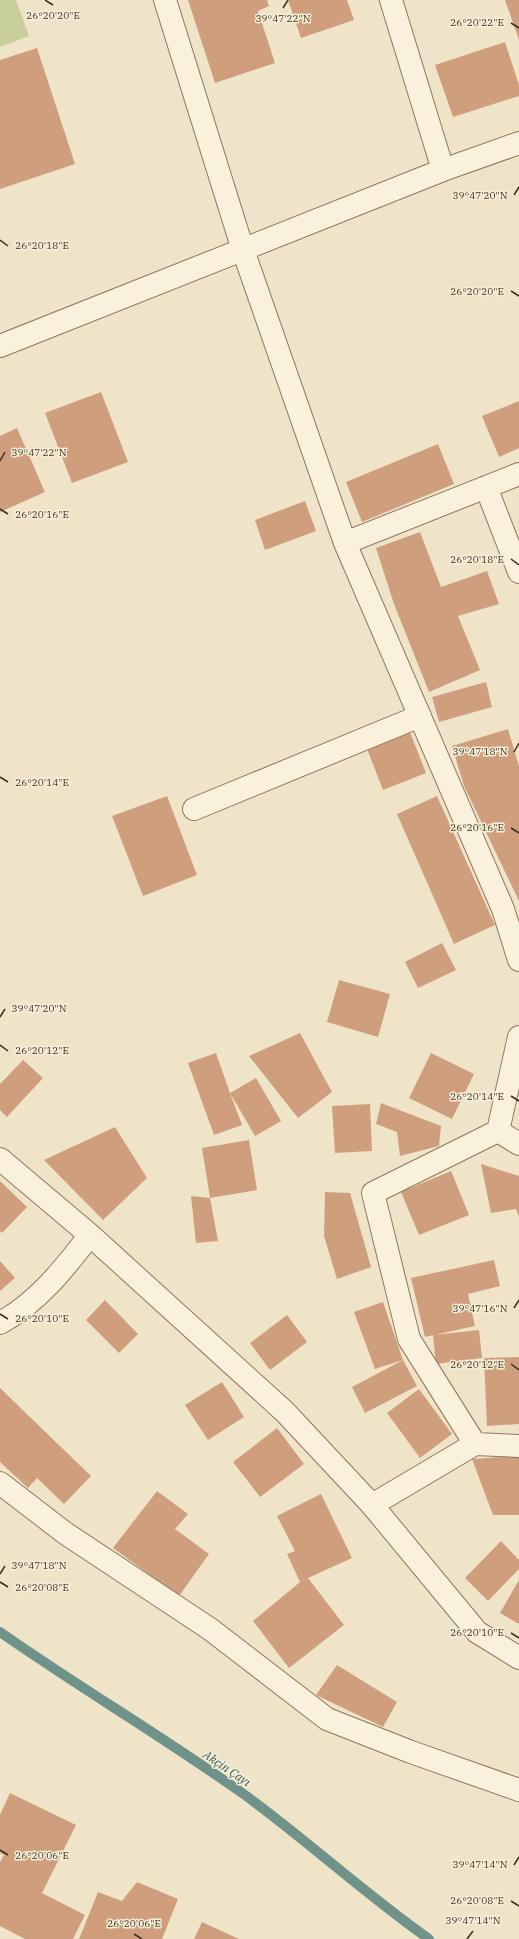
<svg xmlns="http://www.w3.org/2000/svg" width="519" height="1939" viewBox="0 0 519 1939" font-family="'IBM Plex Serif',serif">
<rect width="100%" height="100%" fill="#f0e4c8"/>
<path fill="#c9cf9b" d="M0,0h16l13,36 -29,11z"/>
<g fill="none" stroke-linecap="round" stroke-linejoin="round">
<path stroke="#6f938a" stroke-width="10" d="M0,1632c80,56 165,106 245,163 63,46 120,99 184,144"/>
</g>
<path fill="#cf9f7d" d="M188,0h79l2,6 -11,5 17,52 -60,20z
M288,0h59l7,20 -53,18z
M505,0h14v40z
M505,42l14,43v11l-66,21 -18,-52z
M37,48l38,116 -75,25v-129z
M101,392l27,70 -56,21 -27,-70z
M519,401v47l-20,9 -17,-41z
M17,428l28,64 -45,20v-76z
M438,444l16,40 -92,38 -16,-40z
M305,501l11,30 -51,19 -10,-30z
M420,532l21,55 46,-16 12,33 -41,12 22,54 -51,22 -35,-88 -18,-56z
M486,682l6,25 -53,15 -7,-25z
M508,729l11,37v135l-55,-115 -12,-40z
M410,732l16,41 -43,17 -16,-41z
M167,796l30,79 -54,21 -31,-80z
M437,796l58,129 -41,19 -57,-130z
M442,943l14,27 -38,18 -13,-26z
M339,980l51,14 -12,43 -51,-15z
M300,1033l32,59 -34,26 -49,-62z
M216,1053l14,40 26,-15 25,43 -26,15 -25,-43 12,32 -28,10 -26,-72z
M431,1053l43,21 -22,45 -43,-21z
M23,1060l20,18 -36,39 -7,-7v-26z
M381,1103l60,23 -2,20 -39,10 -3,-24 -21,-8z
M370,1104l2,47 -37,2 -3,-47z
M115,1127l32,51 -44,42 -59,-60z
M249,1140l8,50 -47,8 -8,-50z
M481,1164l38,12v41l-3,-8 -25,4z
M451,1171l18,44 -50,20 -18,-43z
M0,1181l27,26 -25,26 -2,-2z
M325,1192l25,1 21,74 -34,12 -13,-43z
M191,1196l19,2 8,43 -22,2z
M494,1260l6,26 -32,8 7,32 -50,11 -14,-59z
M0,1261l15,17 -15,13z
M105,1300l33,34 -19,19 -33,-33z
M383,1302l20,58 -28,9 -21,-57z
M287,1315l20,27 -37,28 -20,-27z
M479,1330l3,28 -46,6 -3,-29z
M519,1357v67l-32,2 -3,-68z
M403,1360l14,26 -52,27 -13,-26z
M222,1382l22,35 -36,23 -23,-35z
M0,1388l91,88 -27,28 -27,-26 -9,10 -28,-26z
M419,1389l33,45 -32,24 -33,-45z
M277,1428l27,36 -44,33 -27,-35z
M519,1456v59h-26l-21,-56z
M157,1491l31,23 -13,15 34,25 -30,42 -66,-48z
M321,1494l31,64 -44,20 36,47 -55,43 -36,-47 47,-39 -13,-28 8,-3 -18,-35z
M501,1541l18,19v9l-31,32 -23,-23z
M519,1580v44l-19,-11z
M337,1665l60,37 -14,25 -67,-32z
M10,1793l66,32 -34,68 43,22 -12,24h-48l-25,-13v-64l4,-7 -4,-2v-38z
M137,1882l41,17 -16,40h-83l19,-47 24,9z
M202,1922l37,17h-45z"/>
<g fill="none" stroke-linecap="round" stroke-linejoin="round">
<defs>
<path id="minor" d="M165,0l78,250 102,293 158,366 16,51
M391,0l52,170
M0,346l443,-176 76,-27
M486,487l33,85
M345,543l174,-69
M194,809l226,-93
M519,1037l-21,94 21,13
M0,1159l90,76 195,177 87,93 105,127 42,26
M0,1323c37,-20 64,-54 90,-88
M475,1444l-66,-105 -36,-146 125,-62
M0,1483l65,50 145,96 117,90 84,33 108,38
M372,1505l103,-61 44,2"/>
</defs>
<use href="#minor" stroke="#8d765c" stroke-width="24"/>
<use href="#minor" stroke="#faf1dc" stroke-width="22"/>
</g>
<path fill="none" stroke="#3d2e20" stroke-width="1.5" d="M45,0l8,5M283,8l5,-8M511,23l8,5M514,195l5,-8M0,240l8,6M511,291l8,5M0,461l5,-9M0,509l8,5M511,559l8,6M514,752l5,-9M0,777l8,5M511,828l8,5M0,1017l5,-8M0,1045l8,6M511,1096l8,5M514,1308l5,-8M0,1314l8,5M511,1364l8,6M0,1574l5,-8M0,1582l8,5M511,1633l8,5M0,1850l8,5M514,1865l5,-8M511,1901l8,5M134,1934l8,5M467,1939l6,-8"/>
<g text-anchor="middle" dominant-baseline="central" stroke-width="3" stroke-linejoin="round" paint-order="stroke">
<g font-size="12" font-style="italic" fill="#2f5d5a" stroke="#f7eed8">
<text transform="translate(227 1768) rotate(34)">Akçin Çayı</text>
</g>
</g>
<g font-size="10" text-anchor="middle" fill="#3d2e20" stroke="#f7eed8" stroke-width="3" stroke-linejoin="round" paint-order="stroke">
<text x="53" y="19">26°20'20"E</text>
<text x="283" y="22">39°47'22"N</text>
<text x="477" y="26">26°20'22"E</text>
<text x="480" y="199">39°47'20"N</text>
<text x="42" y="249">26°20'18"E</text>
<text x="477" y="295">26°20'20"E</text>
<text x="39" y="456">39°47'22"N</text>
<text x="42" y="518">26°20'16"E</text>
<text x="477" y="563">26°20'18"E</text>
<text x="480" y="755">39°47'18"N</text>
<text x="42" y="786">26°20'14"E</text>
<text x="477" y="831">26°20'16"E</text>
<text x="39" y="1012">39°47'20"N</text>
<text x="42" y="1054">26°20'12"E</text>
<text x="477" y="1100">26°20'14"E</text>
<text x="480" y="1312">39°47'16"N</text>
<text x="42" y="1322">26°20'10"E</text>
<text x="477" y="1368">26°20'12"E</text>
<text x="39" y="1569">39°47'18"N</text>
<text x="42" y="1591">26°20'08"E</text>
<text x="477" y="1636">26°20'10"E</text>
<text x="42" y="1859">26°20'06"E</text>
<text x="480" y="1868">39°47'14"N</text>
<text x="477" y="1904">26°20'08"E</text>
<text x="473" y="1924">39°47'14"N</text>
<text x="134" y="1927">26°20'06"E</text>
</g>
</svg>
